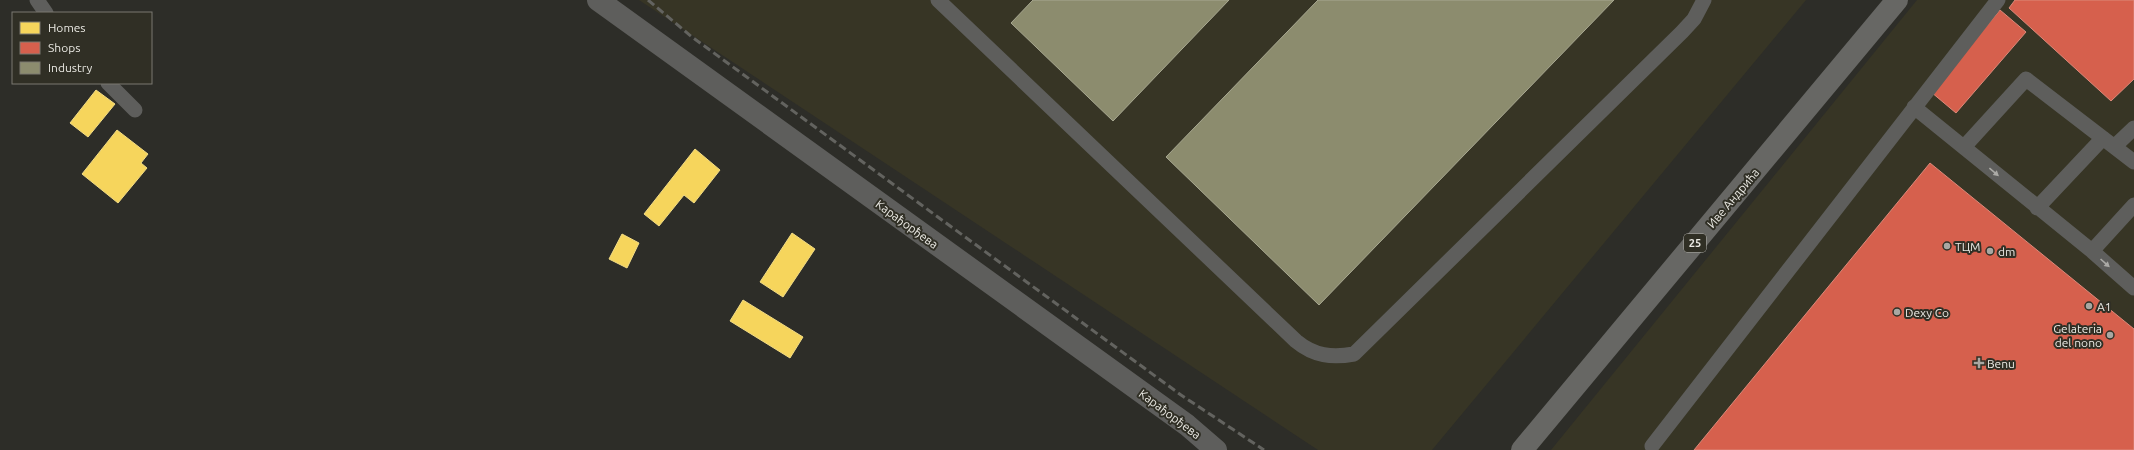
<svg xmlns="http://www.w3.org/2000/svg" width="2134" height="450" viewBox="0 0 2134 450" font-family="Ubuntu,sans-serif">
<rect width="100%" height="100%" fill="#2d2d28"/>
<path fill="#373525" d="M639,0h1167l-374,450h-114z
M1917,0h217v450h-583z"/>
<path fill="#f6d55c" stroke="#f2db84" d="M96,90l19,14 -27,33 -18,-14z
M117,130l31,24 -7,9 6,5 -29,35 -36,-29z
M695,149l25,21 -26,33 -10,-8 -25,31 -15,-12z
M792,233l23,16 -32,48 -23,-15z
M622,234l17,9 -12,25 -18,-9z
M743,300l60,37 -13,21 -60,-37z"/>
<path fill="#d6604d" stroke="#dc897a" d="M2015,0h119v79l-23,22 -102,-93z
M2000,10l26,22 -70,81 -25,-21z
M1930,163l204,166v121h-440z"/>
<path fill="#8c8c6e" stroke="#a8a891" d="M1033,0h196l-116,121 -102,-98z
M1318,0h296l-295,305 -153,-148z"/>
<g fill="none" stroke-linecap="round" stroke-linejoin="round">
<path stroke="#5e5e5c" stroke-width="15" d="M37,0l9,13
M938,0l358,341c18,15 36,17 58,13l328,-322 12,-13 10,-19
M108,83l27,27
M1914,107l178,144 42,37
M2115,146l19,-18
M1964,147l62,-68 108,83
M2037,208l66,-70
M2092,251l42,-46
M1652,446l346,-446"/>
<path stroke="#5e5e5c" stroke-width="22" d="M598,0l589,425 29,25"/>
<path stroke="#676764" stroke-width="22" d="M1522,450l375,-450"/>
<path stroke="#63635f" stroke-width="3" stroke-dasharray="8 4" stroke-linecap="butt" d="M648,0l44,37 489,358 83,55"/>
</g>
<defs><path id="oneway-solid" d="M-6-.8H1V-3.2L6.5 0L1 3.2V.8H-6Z"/></defs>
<g fill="#abaaa6">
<use href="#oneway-solid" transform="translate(1994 172) rotate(40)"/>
<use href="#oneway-solid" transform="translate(2105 263) rotate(42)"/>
</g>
<g fill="#a8a7a2" stroke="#302f25" stroke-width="1.5">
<circle cx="1947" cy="246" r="4"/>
<circle cx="1990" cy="251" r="4"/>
<circle cx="2089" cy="306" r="4"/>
<circle cx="1897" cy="312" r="4"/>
<circle cx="2110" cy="335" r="4"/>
<path d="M1977 357h4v4h4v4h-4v4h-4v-4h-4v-4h4z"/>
</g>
<g text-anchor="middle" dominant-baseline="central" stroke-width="4" stroke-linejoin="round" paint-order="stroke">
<rect fill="#302f25" stroke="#b2b1aa" stroke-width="1" x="1684" y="234" width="22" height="18" rx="3"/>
<g font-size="11" font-weight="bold" fill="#eae9e3">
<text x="1695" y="243">25</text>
</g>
<g font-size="12" fill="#eae9e3" stroke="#302f25">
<text transform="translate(1733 198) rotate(-50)">Иве Андрића</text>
<text transform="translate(907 224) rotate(36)">Карађорђева</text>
<text transform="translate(1170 414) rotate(37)">Карађорђева</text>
</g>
<g font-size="12" fill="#eae9e3" stroke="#302f25" text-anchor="start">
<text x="1955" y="246">ТЦМ</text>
<text x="1998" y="251">dm</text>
<text x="2097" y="306">A1</text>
<text x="1905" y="312">Dexy Co</text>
<text x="2102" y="328" text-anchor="end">Gelateria<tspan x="2102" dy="14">del nono</tspan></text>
<text x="1987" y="363">Benu</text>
</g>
</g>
<rect x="12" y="12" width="140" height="72" fill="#302f25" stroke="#7a7971"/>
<rect x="20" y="22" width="20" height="12" fill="#f6d55c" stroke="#7a7971"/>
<text x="48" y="32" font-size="12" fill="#eae9e3">Homes</text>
<rect x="20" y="42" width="20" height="12" fill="#d6604d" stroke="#7a7971"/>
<text x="48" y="52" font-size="12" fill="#eae9e3">Shops</text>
<rect x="20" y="62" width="20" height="12" fill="#8c8c6e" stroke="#7a7971"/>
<text x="48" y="72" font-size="12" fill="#eae9e3">Industry</text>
</svg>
